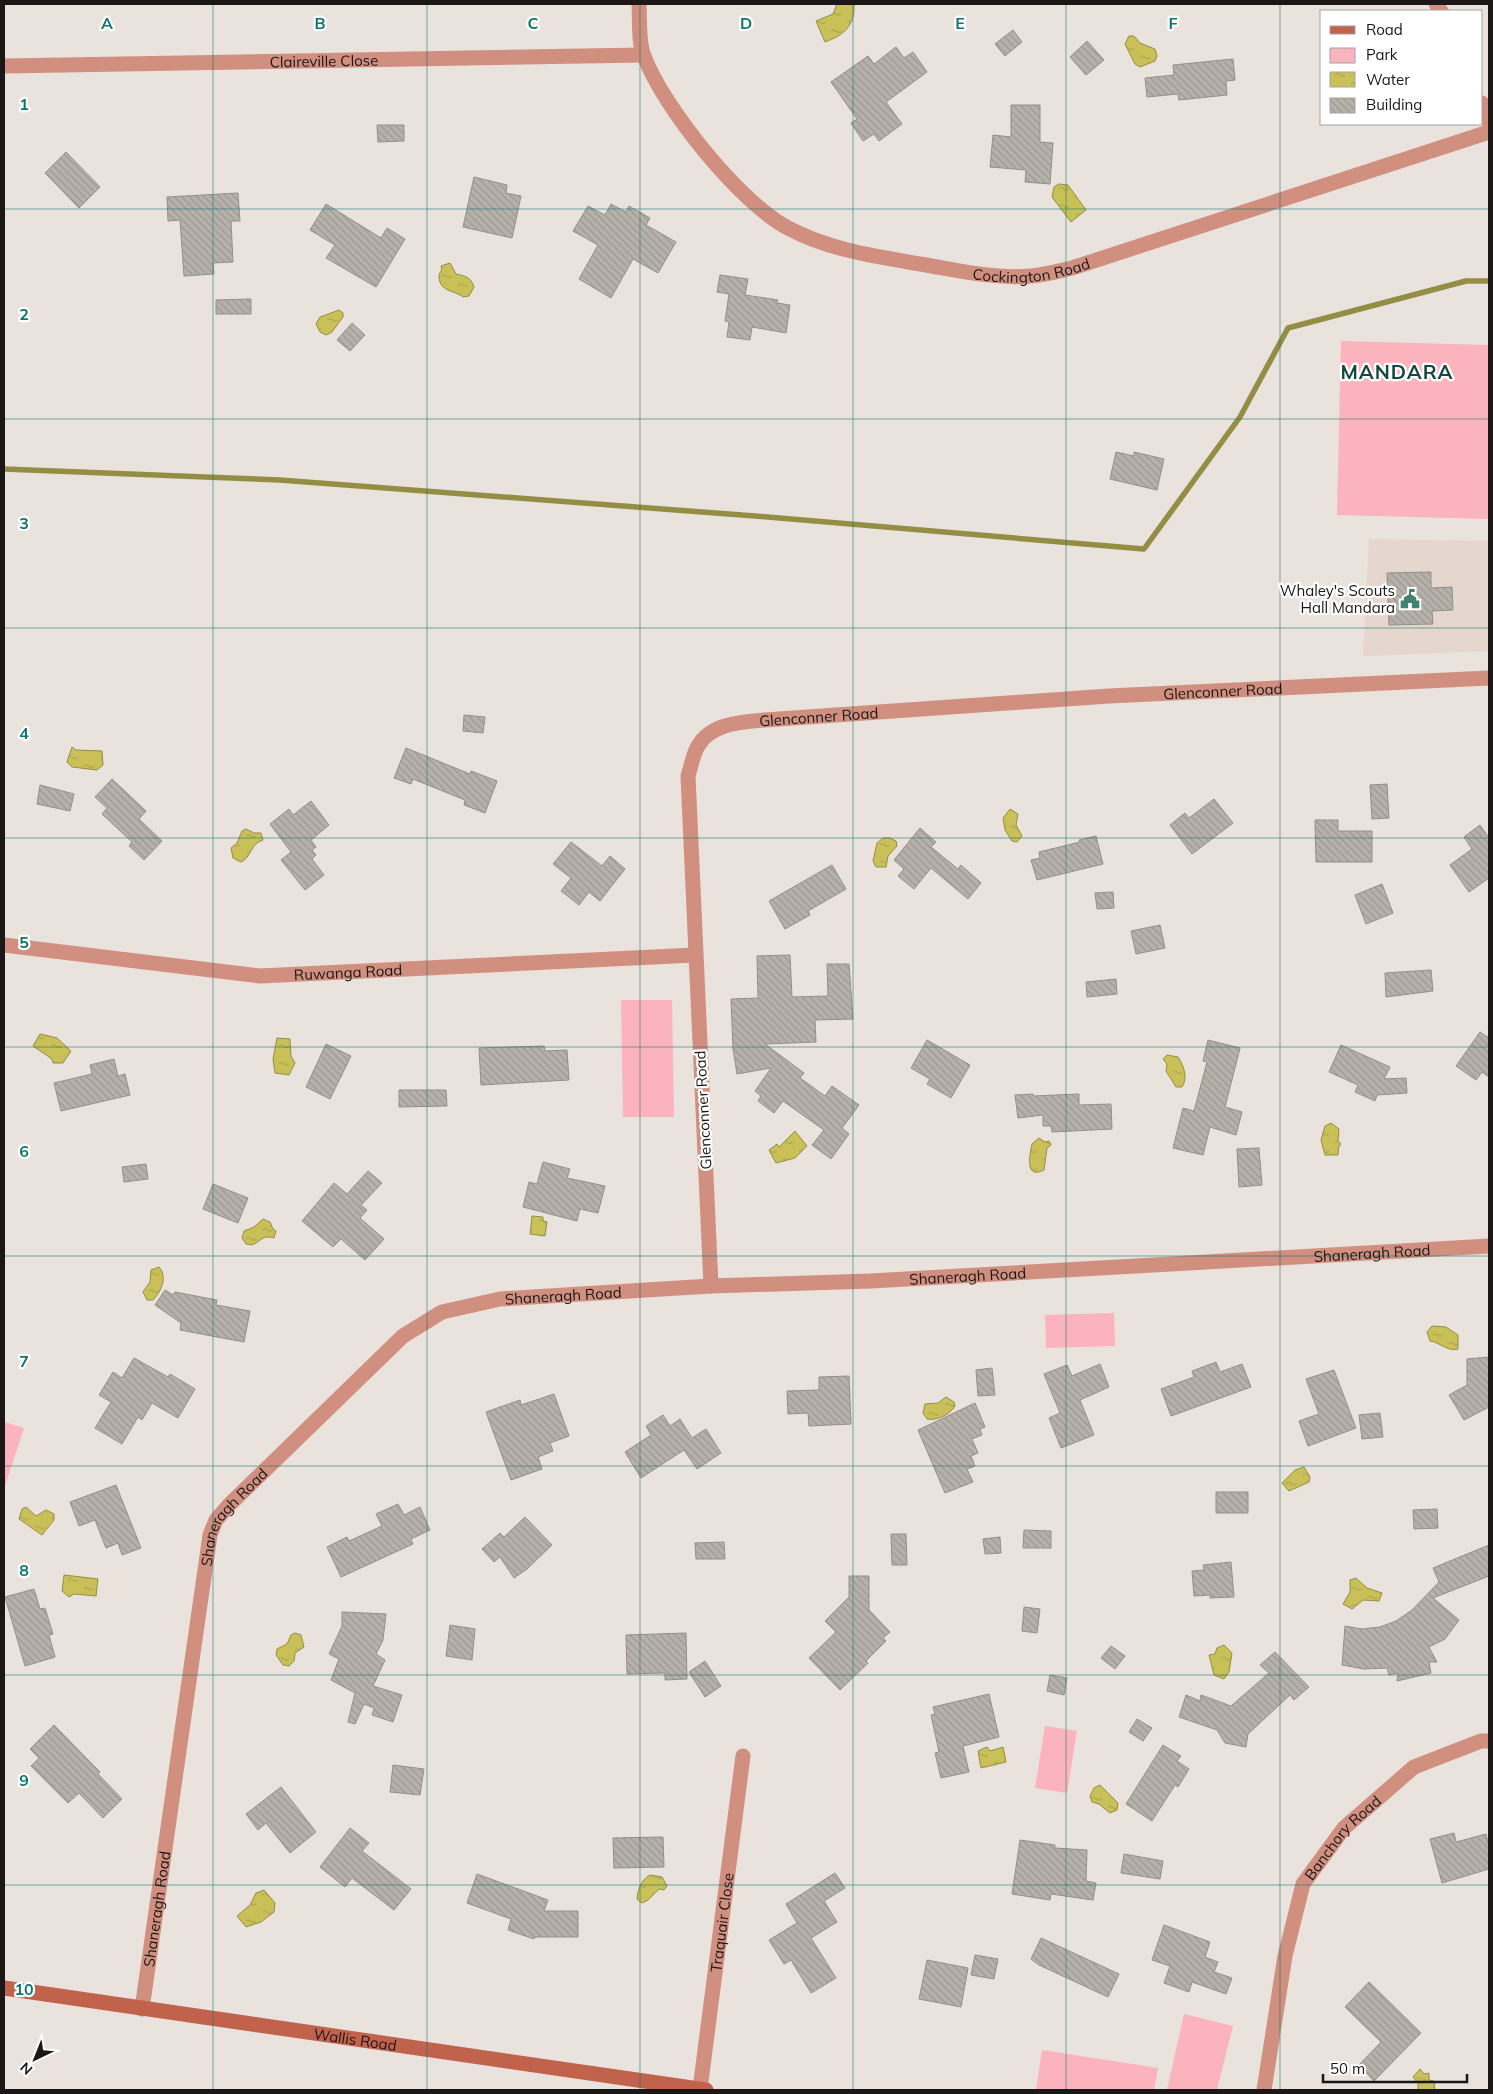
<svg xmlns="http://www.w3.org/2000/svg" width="1493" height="2094" viewBox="0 0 1493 2094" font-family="Mulish,sans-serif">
<defs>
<pattern id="water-ripples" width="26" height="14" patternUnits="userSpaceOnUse" patternTransform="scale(1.25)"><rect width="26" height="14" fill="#c9c158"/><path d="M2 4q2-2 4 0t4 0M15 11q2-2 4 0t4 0" fill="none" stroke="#aca54c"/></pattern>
<pattern id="building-back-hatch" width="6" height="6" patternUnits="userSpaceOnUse" patternTransform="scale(1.25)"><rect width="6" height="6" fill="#b6b2ab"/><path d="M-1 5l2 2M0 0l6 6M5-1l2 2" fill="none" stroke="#9c9892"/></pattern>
</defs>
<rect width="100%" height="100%" fill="#e9e2dd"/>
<path fill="#e5d7cd" d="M1369,539l120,2v110l-126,5z"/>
<path fill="#fbb4bd" d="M1341,341l148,4v174l-152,-4z
M621,1000h51l2,117h-51z
M1114,1313l1,33 -69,2 -1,-33z
M4,1422l20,6 -20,61z
M1045,1726l32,5 -10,62 -32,-5z
M1184,2014l49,12 -16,64h-50z
M1042,2050l116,18 -4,22h-118z"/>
<path fill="url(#water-ripples)" stroke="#948e44" d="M837,4h17c1,22 -10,31 -29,38l-9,-21 17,-7z
M1129,36h5l6,7 15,6 2,7 -2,5 -15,6 -5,-3 -10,-20z
M1059,184l9,1 18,25 -15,12 -19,-25 2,-10z
M450,263l6,11c9,2 15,3 18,13l-5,9 -6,1c-9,-7 -23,-5 -24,-20 0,-6 4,-5 2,-11z
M339,310l4,3v4l-11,15 -6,3 -6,-3 -4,-8 4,-7z
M72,747l4,3 26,1 1,14 -6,5 -25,-3 -5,-5z
M1010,809l8,5 -2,11 6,11 -5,6 -5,-1 -7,-11 -2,-12z
M246,829l8,4h7l2,7c-13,4 -12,18 -22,22l-8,-4 -2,-10 6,-5 5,-12z
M890,838l6,3 1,5 -9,10 -2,11h-10l-3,-6 4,-18 6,-5z
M40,1034l17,4 14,13 -8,12h-10l-1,-4 -19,-13z
M277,1038l13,1 1,17 4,7 -6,12 -14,-2 -2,-14z
M1167,1055l11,2c6,9 10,21 4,30h-6l-10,-16 1,-7 -4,-5z
M1331,1123l8,6 -1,12 3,3 -2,2 -1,9h-13l-4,-15 4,-14z
M795,1131l12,15 -12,12 -19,5 -7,-13 8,-6 2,3z
M1039,1138l6,4 4,-1 2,4 -4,3 -3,22c-20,10 -14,-16 -12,-26z
M532,1216l11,1v4l4,1 -2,14 -15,-2z
M263,1219l7,3 3,7 3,2 -2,7c-11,-4 -14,4 -22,7l-6,-1 -4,-6 2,-7 10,-4z
M159,1267c9,10 2,25 -6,33h-6l-4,-8 7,-10 1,-12z
M1432,1326l14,1 12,8v14c-11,3 -18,-7 -28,-8l-3,-9z
M946,1397l8,5 1,4c-5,9 -19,15 -28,13l-4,-6 2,-9 13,-1z
M1304,1467l6,10 -1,5 -20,9 -7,-8 13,-13z
M26,1507l10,9 10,-6 8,4v6l-12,15 -23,-16 3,-10z
M64,1575l34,4 -2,17 -22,-2 -5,3 -7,-6z
M1356,1578l11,10 15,5 -3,8 -16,-1 -11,9 -9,-5 7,-12v-12z
M295,1633l6,2 3,12 -9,6 -1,8 -5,5 -6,-1 -7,-10 1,-6 10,-5 4,-9z
M1224,1645l8,8 -3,19 -5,7 -10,-4 -5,-20 6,-1 2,-6z
M987,1747l3,4 13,-4 3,15 -25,6 -3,-17z
M1100,1785l18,18 -1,7 -7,3 -11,-9 -7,-2 -2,-6 4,-8z
M650,1875l12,2 5,9 -3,4 -5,-1 -11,11 -6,3 -5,-4c1,-10 4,-19 13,-24z
M264,1890l11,13 -1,9 -13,10 -15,5 -9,-11 13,-11 6,-12z
M1420,2069l4,5 5,-1v7l5,1 1,9h-17v-7l-5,-6z"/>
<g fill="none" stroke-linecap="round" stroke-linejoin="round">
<path stroke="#948e44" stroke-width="5.5" d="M4,469l276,11 475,36 389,33 96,-132 48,-89 178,-47h23"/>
</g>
<path fill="url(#building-back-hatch)" stroke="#939089" d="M1013,30l9,12 -17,14 -10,-12z
M1087,41l17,19 -18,15 -16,-18z
M896,47l8,11 9,-6 14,20 -41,30 16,22 -23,17 -5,-7 -11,7 -12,-18 6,-4 -26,-37 37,-26 6,8z
M1233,59l2,21 -9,1 1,14 -48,5 -1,-6 -31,3 -2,-19 29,-3 -1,-10z
M1011,105h29v37l13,1 -3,41 -25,-2 1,-12 -36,-3 3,-32 18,2z
M377,125h27v16l-26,1z
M66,152l34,35 -21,21 -34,-35z
M474,177l33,8 -1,8 15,3 -9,42 -49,-11z
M238,193l2,28h-9l2,41 -20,1 1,11 -30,2 -4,-56 -12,1 -1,-24z
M326,204l55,34 6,-10 18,11 -29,48 -50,-29 9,-13 -25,-15z
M611,204l15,8 3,-6 21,12 -4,7 30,17 -18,31 -25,-14 -22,39 -32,-19 19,-34 -25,-14 15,-25 17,9z
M720,275l28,4 -3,16 33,5 -1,3 13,2 -4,28 -34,-6 -2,13 -23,-3 2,-15 -4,-1 4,-27 -12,-2z
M251,299v15h-35v-14z
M352,323l13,12 -15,16 -13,-11z
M1116,452l18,4v-4l30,7 -7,31 -47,-11z
M1431,572v16l21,-1 1,23 -21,1 1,13 -44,1 -2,-52z
M464,715l21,2 -2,16 -20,-2z
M406,748l64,26 1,-3 26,10 -12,32 -21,-8 1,-5 -52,-21 -2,5 -17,-6z
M112,779l34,32 -7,8 23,22 -18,19 -15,-14 3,-4 -30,-28 5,-6 -12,-11z
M1387,784l2,34 -17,1 -2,-34z
M40,785l34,9 -4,17 -33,-7z
M1214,799l19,24 -41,31 -22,-29 15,-12 4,5z
M311,801l18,24 -18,15 5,7 -4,3 4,5 -4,4 12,16 -19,15 -24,-30 10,-8 -21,-28 19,-15 4,6z
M1315,820h23v11h34v31h-56z
M1480,825l9,13v40l-20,14 -19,-27 22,-16 -8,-12z
M920,828l16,14 -5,5 27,22 3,-4 20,18 -13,16 -37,-31 -17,21 -16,-13 6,-7 -10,-9z
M1096,836l7,28 -66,16 -6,-20 9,-2 -1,-6 41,-10 -1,-2z
M571,842l31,24 8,-10 15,13 -25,32 -11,-9 -10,13 -18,-14 10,-13 -18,-14z
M832,865l14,24 -38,22 2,4 -25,14 -16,-28z
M1382,884l11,29 -27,11 -11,-29z
M1113,892l1,16 -17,1 -2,-16z
M1160,925l5,23 -29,6 -5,-23z
M790,955l2,42 36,-1 -1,-32h22l4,55 -38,1 1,22 -51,2 39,29 -4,5 25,18 7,-10 27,19 -17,23 7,6 -18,25 -19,-14 12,-15 -41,-29 -9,12 -16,-12 3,-5 -6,-5 16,-23 -34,6 -4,-25 -2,-50 27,-1 -1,-42z
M1431,970l2,21 -47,6 -1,-24z
M1116,979l1,15 -30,3 -1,-15z
M1480,1032l9,6v39l-7,-5 -6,8 -20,-14z
M927,1040l43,25 -19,33 -24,-14 3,-5 -19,-11z
M1208,1040l32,8 -15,59 17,5 -6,23 -26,-8 -7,28 -30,-7 10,-40 11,3 13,-49 -4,-1z
M326,1044l25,12 -21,43 -24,-12z
M1341,1045l49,22 -6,12 22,-1 1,15 -30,2 -2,6 -20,-9 3,-7 -29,-13z
M544,1046l1,5 22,-1 2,30 -88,5 -2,-37z
M114,1059l4,17 7,-2 5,21 -69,16 -7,-28 38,-9 -2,-9z
M399,1090h47l1,16 -48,1z
M1033,1094v2l46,-2v11l32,-1 1,25 -60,3 -1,-6h-8v-11l-25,3 -3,-23z
M1259,1148l3,37 -23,2 -2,-38z
M543,1162l27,7 -3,9 38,8 -7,27 -18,-4 -3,12 -54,-14 6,-25 8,2z
M146,1164l2,15 -24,3 -2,-15z
M368,1171l14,12 -21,22 6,5 -7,8 24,21 -19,21 -24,-21 -8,8 -31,-26 32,-38 13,11z
M213,1184l35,14 -10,25 -35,-14z
M165,1290l8,5 2,-3 42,8 -1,5 34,6 -6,31 -64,-12 1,-7 -26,-18z
M1489,1357v50l-25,13 -15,-25 18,-10v-26z
M134,1358l34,19 2,-3 25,15 -17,29 -26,-15 -10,17 -4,-3 -16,27 -27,-16 16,-26 -12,-7 14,-23 9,6z
M1216,1362l4,10 22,-8 9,23 -80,29 -10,-27 33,-12 -2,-6z
M1100,1364l9,23 -29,13 14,35 -33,13 -12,-30 11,-5 -16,-39 23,-9 5,11z
M992,1368l3,27 -17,1 -2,-26z
M1334,1370l22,58 -48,18 -9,-25 20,-7 -13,-35z
M849,1376l2,48 -42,2 -1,-13 -20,1 -1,-23 32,-1v-13z
M554,1394l15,42 -19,7 3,8 -15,6 4,12 -31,11 -25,-68 34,-12 1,5z
M975,1403l10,24 -5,2 2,6 -10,4 6,14 -7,3 4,10 -8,3 6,13 -28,11 -27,-63z
M1380,1413l3,24 -21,2 -3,-24z
M663,1415l7,11 10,-7 12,19 14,-9 15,24 -24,16 -13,-19 -43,28 -16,-26 26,-17 -5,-9z
M116,1485l25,63 -19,7 -4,-12 -12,5 -11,-28 -16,6 -9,-24z
M1216,1492h32v21h-32z
M398,1504l6,11 16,-8 10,23 -19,9 2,5 -72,33 -14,-30 20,-10 2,4 33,-15 -6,-12z
M1437,1509l1,19 -24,1 -1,-19z
M525,1517l27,28 -25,24 -13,9 -14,-21 -6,5 -12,-13 18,-16 4,4z
M1024,1530l27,1v17h-28z
M891,1534h15l1,31h-15z
M1000,1537l1,16 -16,1 -2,-15z
M724,1542l1,17h-29l-1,-16z
M1489,1545v31l-56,22 26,22 -14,19 -16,8 8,15h-8l2,11 -34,8 1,-8 -9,2 -2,-7 -23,1 -22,-4 3,-39 17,3 18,-2 16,-6 16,-11 27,-28 -6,-14z
M1231,1562l3,35 -24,1v-3l-16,1 -2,-25 12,-1 -1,-5z
M849,1576h20v34l21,22 -7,6 3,3 -20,20 2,2 -28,27 -31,-32 27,-26 -11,-11 24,-24z
M34,1589l6,20 5,-1 8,26 -4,1 6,22 -30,9 -20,-69z
M1024,1607l16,2 -3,24 -15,-2z
M342,1612l44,2 -3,26 -7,14 9,6 -12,26 29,9 -9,27 -21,-7 2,-7 -10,-4 -9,20 -7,-2 7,-29 -24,-13 8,-21 -10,-5 13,-28z
M450,1625l25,4 -3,31 -26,-4z
M686,1633l1,46 -22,1v-7l-38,1 -1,-39z
M1111,1646l14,10 -10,13 -14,-11z
M1275,1652l34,35 -15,13 -4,-5 -42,39 -2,13 -21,-4 -8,-13 -38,-13 7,-22 14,6 1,-6 30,11 38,-33 -9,-8z
M705,1661l16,25 -16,11 -16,-25z
M1050,1675l17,3 -3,17 -17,-4z
M989,1694l10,43 -36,9 6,26 -28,6 -6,-25 4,-1 -8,-37 4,-1 -2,-7z
M1137,1719l15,9 -9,13 -14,-9z
M54,1725l46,47 -2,2 24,25 -19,19 -24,-25 -11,10 -37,-37 8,-8 -9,-9z
M1163,1745l18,11 -4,5 12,8 -11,18 -3,-2 -23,36 -26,-17z
M393,1765l31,4 -4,26 -30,-3z
M281,1787l35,45 -26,21 -24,-30 -8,7 -12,-16z
M350,1828l19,15 -7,8 49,38 -17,21 -42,-32 -7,9 -25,-20z
M1454,1833l2,9 30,-8 3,13v22l-47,14 -12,-44z
M663,1837l1,30 -50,1 -1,-30z
M1020,1840l35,5v3l32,2 -1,31 10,2 -3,17 -42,-6 -1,6 -38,-6z
M1124,1854l39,7 -3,18 -39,-6z
M835,1873l10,15 -21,13 13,21 -26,16 25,40 -25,15 -20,-33 -7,4 -15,-24 28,-17 -11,-19z
M477,1874l71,26 -4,11h34v26h-43l-1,2 -26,-9 3,-11 -44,-16z
M1164,1925l46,17 -5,15 13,5 -4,10 18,6 -6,16 -34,-12 -3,10 -25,-9 6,-17 -18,-6z
M1041,1938l78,36 -11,23 -69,-32 -8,-6z
M975,1955l23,4 -4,20 -23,-4z
M927,1960l41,8 -7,39 -42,-8z
M1369,1982l52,51 -47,48 -15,-16 22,-23 -36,-35z"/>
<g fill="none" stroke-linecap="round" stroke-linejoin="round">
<g stroke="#d08f7f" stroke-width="15">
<path id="s1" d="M639,4c1,16 -1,38 5,52 19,51 96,147 144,172 43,23 92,29 138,37 35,6 70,14 105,11 14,-1 28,-5 41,-8l417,-136"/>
<path d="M1436,4l5,7"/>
<path id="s2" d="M4,66l639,-11"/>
<path d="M1482,103l7,19"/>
<path id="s3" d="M4,945l256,31 435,-21"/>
<path id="s4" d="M711,1286l-23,-510c3,-9 5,-22 10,-30 13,-23 44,-24 67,-26l344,-24 380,-18"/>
<path id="s5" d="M142,2009l68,-474 6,-15 13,-15 174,-169 39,-24 58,-13 211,-13 160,-5 618,-35"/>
<path id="s6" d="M700,2089l43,-333"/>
<path id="s7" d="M1264,2090l21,-134 18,-72 41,-56 70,-61 67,-26h8"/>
</g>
<path stroke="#c1624c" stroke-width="15" id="s8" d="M4,1988l702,102"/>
</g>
<path fill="none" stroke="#0f766e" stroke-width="1" stroke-opacity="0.55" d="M213,4v2086M427,4v2086M640,4v2086M853,4v2086M1066,4v2086M1280,4v2086M4,209h1485M4,419h1485M4,628h1485M4,838h1485M4,1047h1485M4,1256h1485M4,1466h1485M4,1675h1485M4,1885h1485"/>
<defs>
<symbol id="civic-bare" viewBox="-9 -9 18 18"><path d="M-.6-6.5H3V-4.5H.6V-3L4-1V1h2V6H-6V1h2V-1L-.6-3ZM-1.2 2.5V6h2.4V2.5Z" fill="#418272" stroke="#fff" stroke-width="2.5" paint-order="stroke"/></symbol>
</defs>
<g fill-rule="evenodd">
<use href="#civic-bare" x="1396" y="585" width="28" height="28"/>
</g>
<g text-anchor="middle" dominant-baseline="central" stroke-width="4.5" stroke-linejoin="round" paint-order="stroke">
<g font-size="15" fill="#1a1716" stroke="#fff">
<text stroke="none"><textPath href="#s2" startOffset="320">Claireville Close</textPath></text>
<text stroke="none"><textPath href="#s1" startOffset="530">Cockington Road</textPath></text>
<text stroke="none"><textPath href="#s4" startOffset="1076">Glenconner Road</textPath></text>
<text stroke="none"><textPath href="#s4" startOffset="671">Glenconner Road</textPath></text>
<text stroke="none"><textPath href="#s3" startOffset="346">Ruwanga Road</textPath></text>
<text transform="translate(703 1110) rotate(-93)">Glenconner Road</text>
<text stroke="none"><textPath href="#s5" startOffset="1736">Shaneragh Road</textPath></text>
<text stroke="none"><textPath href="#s5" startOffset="1331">Shaneragh Road</textPath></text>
<text stroke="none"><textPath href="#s5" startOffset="926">Shaneragh Road</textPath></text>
<text stroke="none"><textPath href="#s5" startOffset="506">Shaneragh Road</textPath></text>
<text stroke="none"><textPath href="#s7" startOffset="271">Banchory Road</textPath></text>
<text stroke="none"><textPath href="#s5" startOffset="101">Shaneragh Road</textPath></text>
<text stroke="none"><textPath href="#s6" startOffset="168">Traquair Close</textPath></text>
<text stroke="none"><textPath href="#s8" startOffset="355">Wallis Road</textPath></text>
</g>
<g font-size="15" fill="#1a1716" stroke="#fff" text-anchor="end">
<text x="1395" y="590">Whaley's Scouts<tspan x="1395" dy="17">Hall Mandara</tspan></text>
</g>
<g font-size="20" font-weight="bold" letter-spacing="1" fill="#11493d" stroke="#fff">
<text x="1397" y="371">MANDARA</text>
</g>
</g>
<g font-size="16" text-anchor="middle" font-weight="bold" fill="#0f766e" stroke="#fff" stroke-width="4.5" stroke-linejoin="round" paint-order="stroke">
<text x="107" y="29">A</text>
<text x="320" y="29">B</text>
<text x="533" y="29">C</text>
<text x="746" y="29">D</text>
<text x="960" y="29">E</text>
<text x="1173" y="29">F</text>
<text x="24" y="110">1</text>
<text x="24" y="320">2</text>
<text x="24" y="529">3</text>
<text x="24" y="739">4</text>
<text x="24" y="948">5</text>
<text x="24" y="1157">6</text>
<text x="24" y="1367">7</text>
<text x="24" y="1576">8</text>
<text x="24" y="1786">9</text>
<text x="24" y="1995">10</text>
</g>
<rect width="1493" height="2094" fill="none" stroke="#1a1716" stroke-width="10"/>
<rect x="1320" y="10" width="162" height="115" fill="#ffffff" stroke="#a3a2a2"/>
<rect x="1330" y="26" width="25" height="8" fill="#c1624c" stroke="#a3a2a2"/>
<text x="1366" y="35" font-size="15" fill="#1a1716">Road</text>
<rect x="1330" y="48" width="25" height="15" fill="#fbb4bd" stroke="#a3a2a2"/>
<text x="1366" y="60" font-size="15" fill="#1a1716">Park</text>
<rect x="1330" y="72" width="25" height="15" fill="url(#water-ripples)" stroke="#a3a2a2"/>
<text x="1366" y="85" font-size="15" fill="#1a1716">Water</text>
<rect x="1330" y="98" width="25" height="15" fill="url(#building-back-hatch)" stroke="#a3a2a2"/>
<text x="1366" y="110" font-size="15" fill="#1a1716">Building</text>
<g transform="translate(35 2059) rotate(223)" stroke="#ffffff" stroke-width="4" paint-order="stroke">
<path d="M0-4L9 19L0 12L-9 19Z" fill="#1a1716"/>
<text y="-8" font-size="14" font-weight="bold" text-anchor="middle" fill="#1a1716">N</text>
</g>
<path d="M1323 2074v8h144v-8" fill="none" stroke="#1a1716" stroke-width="2.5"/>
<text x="1330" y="2074" font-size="15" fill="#1a1716" stroke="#ffffff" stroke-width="4" paint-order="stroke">50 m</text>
</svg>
